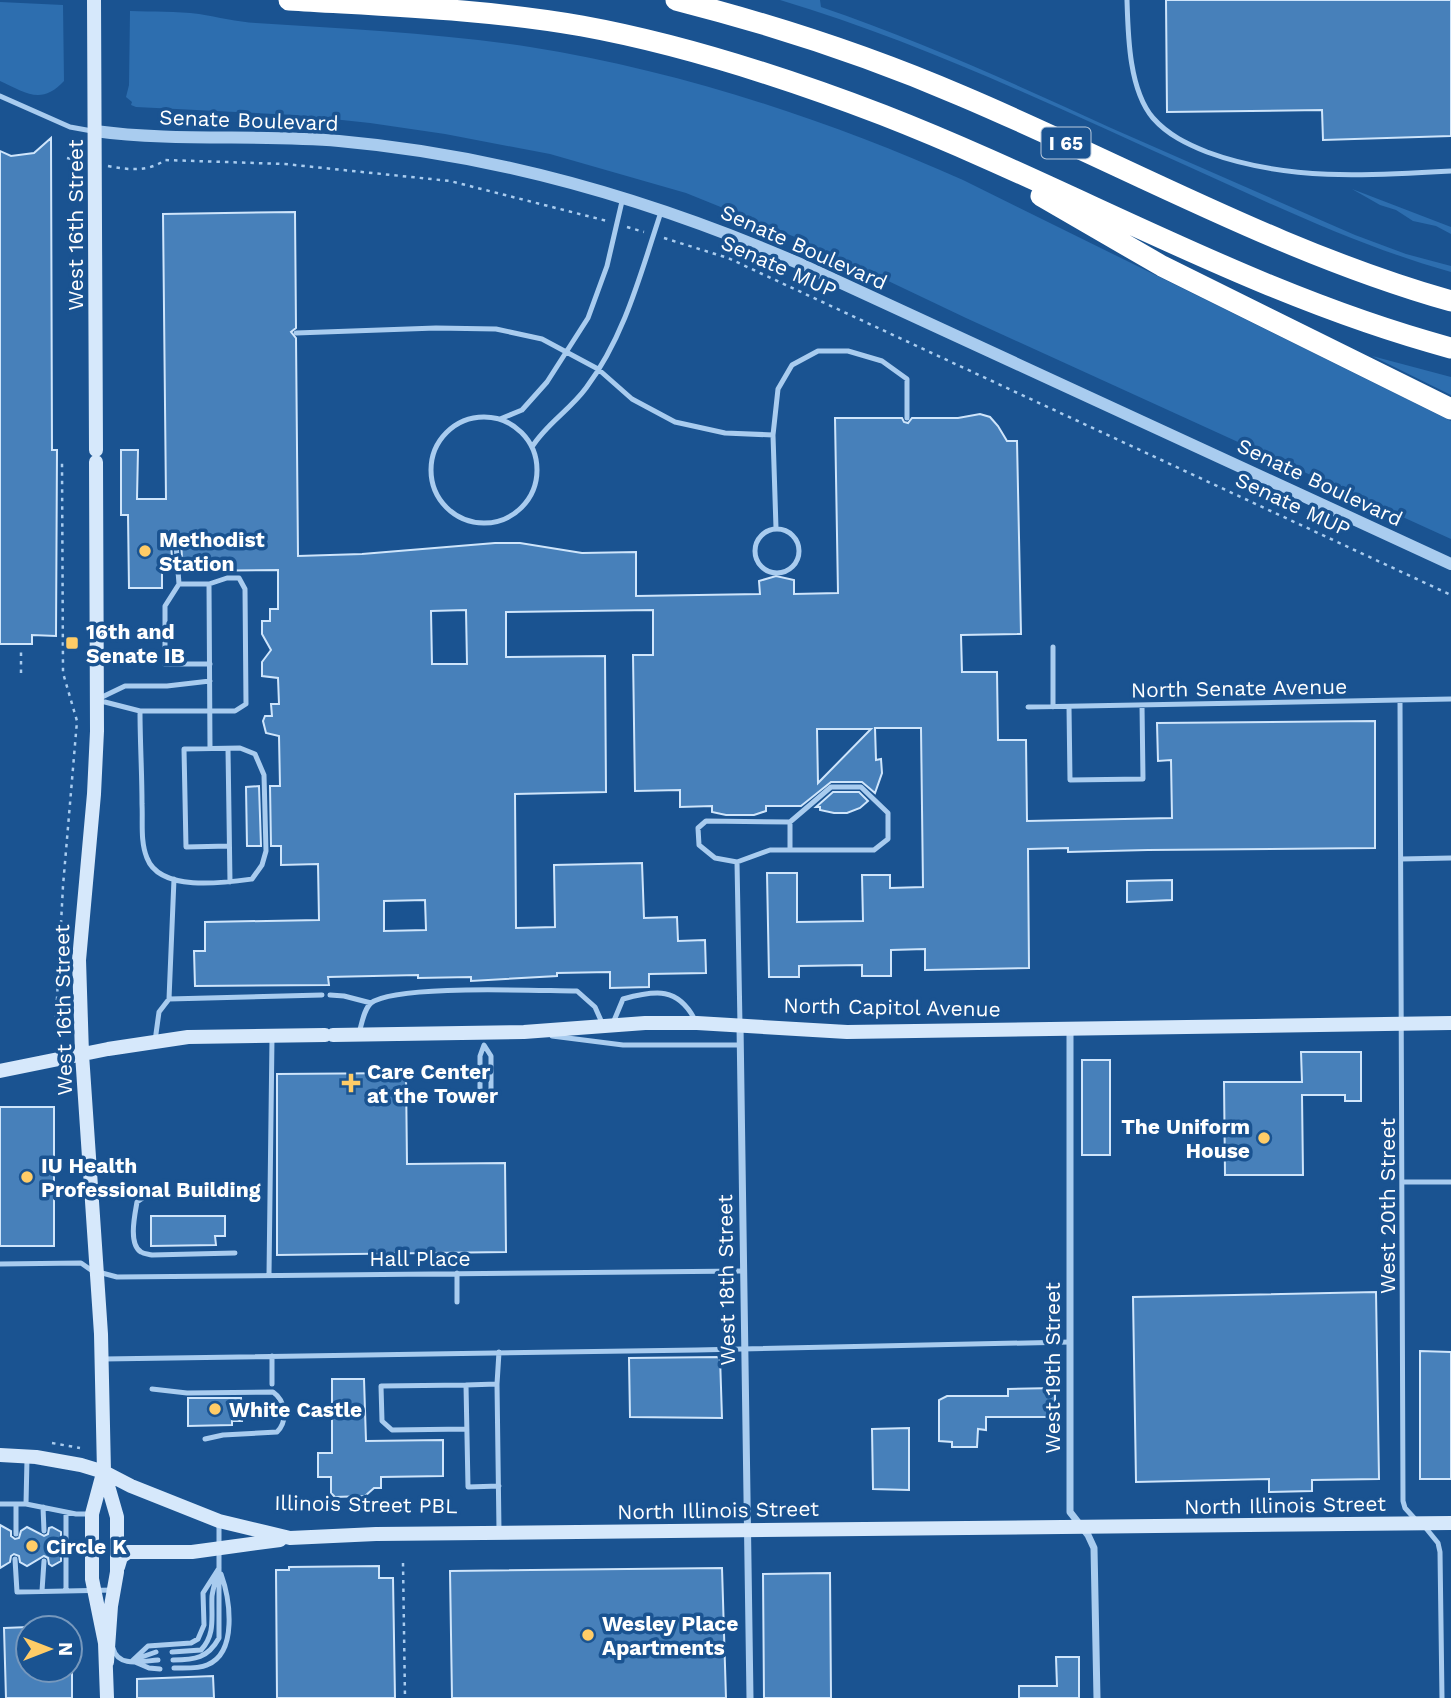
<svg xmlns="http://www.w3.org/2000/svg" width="1451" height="1698" viewBox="0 0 1451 1698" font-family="'Work Sans',sans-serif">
<rect width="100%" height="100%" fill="#1a5391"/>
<path fill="#2d6eaf" d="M780,0h40l1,7c100,34 194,77 290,121 81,36 163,71 244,107l51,19 45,12v6c-89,-25 -171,-64 -255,-102 -136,-61 -272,-127 -416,-170z
M0,2l63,3 1,76c-23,25 -39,11 -64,0z
M130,11c23,1 46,0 69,3 19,3 38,8 57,9 92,6 183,10 274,24 150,24 295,72 433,133l488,241v118l-485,-221 -166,-79 -114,-46 -136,-39 -105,-20 -75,-11 -75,-8 -159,-8 -5,-2 1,-3 -6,-5 3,-12z
M1352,189l99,38v7l-15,-8 -23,-5 -17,-11 -16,-5z
M1372,356l79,21v18z"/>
<path fill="#4780ba" stroke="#cfe5fb" stroke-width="2" fill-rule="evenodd" d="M1166,0h285v136l-128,4 -1,-30 -155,2z
M51,138l1,312h5l-1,186 -24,-1v9h-32v-493l11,5 23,-3z
M295,212l1,116 -5,4 5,6 2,218 64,-2 133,-11h25l62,10 54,-1v44l124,-2 -1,-13 17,-5 18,4v14l44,-1 -3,-175h67l2,4 4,1 4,-5h46l22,-4 10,3 8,9 9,15h10l4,193 -60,1 1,37h35l1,68h28l1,81 145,-3 -1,-58 -13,1 -1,-38 218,-2v127l-227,2 -80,2v-4l-40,1 1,119 -104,2v-21l-34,1v26h-29v-11l-63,1v11h-30l-2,-104h30v49l66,-1 -1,-46h28v13l33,-1 -2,-159h-46l1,32 5,-1 1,14 -7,20 -13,-11h-31l-30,24h-35v5l-12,4h-28l-14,-3v-6l-32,1v-17l-45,1 -2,-136h20v-45l-147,2v45l99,-1 1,136 -91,2 1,134 39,-1 -1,-62 88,-2 2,55 33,-1 1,24 27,-1 1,33 -57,1v13l-39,1v-16l-53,1v3l-86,5v-4l-53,1v-3l-90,2 1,8 -134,1 -1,-35h11v-29l114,-2 -1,-56 -37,1v-19h-10l-1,-60h10l-1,-50 -13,-3 -3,-12 2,-5h7l-1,-12h8l-1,-26 -16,-2v-14l9,-12 -9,-16v-13h8v-12h8v-39l-95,1 -2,-28 -6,-4 -4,5 2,27h-11v17h-33l-1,-73h-7v-65h17l-1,49h29l-3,-285zM466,610l1,54h-35l-1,-53zM817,729h54l-53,54zM425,900l1,30 -42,1v-30z
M259,786l2,60h-14l-1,-59z
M833,792h26l9,9 -8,7 -13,5h-13l-14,-3v-3h-4z
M1172,880v20l-45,2v-21z
M1301,1052h60v49h-16v-6h-43l1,80h-78l-1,-93h78z
M1082,1060h28v95h-28z
M406,1073l1,91 98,-1 1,89 -229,3v-181z
M0,1107h54v139h-54z
M151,1216h74v20h-10l1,9 -65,1z
M1376,1292l3,187 -67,1v11l-43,1v-13l-133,3 -3,-185z
M1420,1351l31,1v127h-31z
M720,1357l2,61 -92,-1 -1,-59z
M332,1379h32l2,62 77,-1v36l-62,1v11h-7l-9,8 -30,1 -4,-4v-16h-13v-24h14z
M1055,1388v29h-69v13l-8,-1 -1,18h-25v-5l-13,-1v-41l8,-4h61v-7z
M188,1398h53l1,23h-10v4l-44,1z
M909,1428v62l-36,-1 -1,-60z
M0,1525l11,6v5l4,3 4,-1 2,-7 6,-4 17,9 4,-2 1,-6 3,-1 9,5v29l-9,5 -3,-2 -1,-6 -4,-2 -17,10 -7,-4 -1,-6 -5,-2 -3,2 -1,6 -10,6z
M379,1566v12h14l2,120h-118l-1,-128h13v-3z
M722,1568l4,130h-274l-2,-127z
M830,1573l1,125h-67l-1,-124z
M4,1628l24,-1v43h44v28h-66z
M1056,1657h23v41h-60v-12h38z
M213,1676l1,22h-77v-19z"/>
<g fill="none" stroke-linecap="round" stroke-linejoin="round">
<path stroke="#a9ccef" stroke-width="2.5" stroke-dasharray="3.5 5" stroke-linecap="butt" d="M67,158l14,3
M108,166c21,4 40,6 57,-6l120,4 165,17 157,40
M627,227l17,5
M664,238l64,20 723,337
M21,673v-24
M56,1017l7,-131 14,-165 -14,-48 -1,-211
M52,1443l28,5
M403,1563l2,135"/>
<path stroke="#a9ccef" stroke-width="5" d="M1127,0c1,35 2,90 26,118 15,17 34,26 54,34 78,29 162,24 244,19
M0,96l70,31 22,4
M296,333l140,-5 60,1 46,10 56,30 34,30 43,23 50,11 48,2
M431 470a53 53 0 1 1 106 0a53 53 0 1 1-106 0Z
M500,419l22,-9 25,-28 41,-64 19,-52 16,-69
M532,447c14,-23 38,-37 54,-59 39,-52 55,-116 75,-176
M776,528l-3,-93 5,-46 14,-24 26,-14h30l34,10 25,18v39
M755 551a22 22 0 1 1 44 0a22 22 0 1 1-44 0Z
M176,544l3,40
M209,584l1,165
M1053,647v60
M100,698l25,-12h42l43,-5
M97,700l43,11h95l11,-7 -1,-115 -6,-11h-12l-18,6h-30l-14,22v58h45
M1400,700l3,801 2,7 10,11
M1028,707l423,-8
M1069,707l1,73 73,-1 -1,-74
M140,711c0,31 2,62 2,93 1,17 -2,37 5,54 13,34 76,25 105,21l10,-14 4,-14 -2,-76 -9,-21 -15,-6 -56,1 2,98 43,-1
M228,749l2,133
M831,787h30l27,26v26l-14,11h-104l-33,12 -22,-4 -16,-13 -1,-17 8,-7 84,1z
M790,822v28
M1401,859l50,-1
M737,862l3,163
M330,995l14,1 27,7
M169,999l153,-4
M613,1023l10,-24c33,-9 55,-12 72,21
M359,1033c3,-10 5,-24 12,-30 24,-19 169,-12 206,-12l18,16 8,18
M552,1036l71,9h117
M155,1041l4,-29 10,-13 5,-120
M480,1089v-33l4,-11 7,11v33
M1403,1182h48
M150,1193l-13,9c-2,12 -9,42 4,50 3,2 7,2 11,3l83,-2
M0,1264l81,-1 10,7 26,7 627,-6
M457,1273v29
M269,1275l3,-237
M272,1356v28
M104,1359l593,-9 373,-8
M497,1384l2,146
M466,1385l-85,1 1,35 10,9 75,-1
M152,1389l35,4 86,-1c13,9 15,29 4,40l-54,3 -18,4
M499,1486l-31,1 -2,-102 31,-1 2,-32
M0,1504h26l50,10h14
M16,1504v30
M26,1504l1,-45
M43,1507l1,24
M1425,1527l13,16 2,9 2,146
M15,1559l2,33 97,-2
M42,1591l2,-30
M66,1591v-79
M113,1648c5,20 29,13 45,12
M172,1652l29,-2c15,-16 10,-34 11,-54 1,-7 3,-14 5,-22
M136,1659l20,-7
M173,1660c22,0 35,-2 46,-22v-114
M132,1661l16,-15 43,-3 7,-4 6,-14 -1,-32 16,-25
M135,1662l14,6 11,1
M174,1668c11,0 24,1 33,-3 31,-12 23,-66 14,-91"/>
<path stroke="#a9ccef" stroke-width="7" d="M740,1025l10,673
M1070,1029v483l18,23 6,13 3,150"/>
<path stroke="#a9ccef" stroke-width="12" d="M95,131c81,11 163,3 244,10 159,14 313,59 459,122l653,301"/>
<path stroke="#d6e8fb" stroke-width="14" d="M94,0l2,450
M96,462l1,269 -3,63 -15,166 3,94 19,280 3,138 13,45v55l-6,34 -4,56
M333,1035l191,-3 121,-9h52l150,9 604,-9
M0,1071l108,-22 80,-12 137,-2
M0,1455l36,2 45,8 23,7 27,14 88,35 71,17 86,-4 1075,-11
M103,1473l-11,41v65l13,64 2,55
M118,1567l3,-10 7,-5h64l88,-12"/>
<path stroke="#fff" stroke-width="21" d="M289,0c97,6 197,9 293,26 99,18 207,53 301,89 190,74 370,180 568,233
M676,0c98,25 193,56 286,96 163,69 319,157 489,205
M1041,196l121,70 289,143"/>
</g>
<g fill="#ffcc67" stroke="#1a5391" stroke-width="2.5">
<circle cx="145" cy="551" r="7"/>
<rect x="65" y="636" width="14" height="14" rx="3.5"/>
<path d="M347.5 1072.5h7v7h7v7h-7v7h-7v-7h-7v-7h7z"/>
<circle cx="1264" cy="1138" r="7"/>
<circle cx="27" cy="1177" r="7"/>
<circle cx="215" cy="1409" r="7"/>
<circle cx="32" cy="1546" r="7"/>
<circle cx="588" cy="1635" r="7"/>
</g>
<g text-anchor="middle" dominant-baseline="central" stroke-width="7" stroke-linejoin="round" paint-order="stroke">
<rect fill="#1a5391" stroke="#bacbde" stroke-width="2" x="1041.5" y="127.5" width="49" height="31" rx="5"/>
<g font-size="19" font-weight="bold" fill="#fff">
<text x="1066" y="143">I 65</text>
</g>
<g font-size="21" fill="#fff" stroke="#1a5391">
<text transform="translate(249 120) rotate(2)">Senate Boulevard</text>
<text transform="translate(75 225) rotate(-90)">West 16th Street</text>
<text transform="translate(804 247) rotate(24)">Senate Boulevard</text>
<text transform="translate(779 266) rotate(24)">Senate MUP</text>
<text transform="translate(1320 482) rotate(25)">Senate Boulevard</text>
<text transform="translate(1293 504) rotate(25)">Senate MUP</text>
<text transform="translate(1239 688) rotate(-1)">North Senate Avenue</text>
<text transform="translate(892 1007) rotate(1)">North Capitol Avenue</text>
<text transform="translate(63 1010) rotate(-91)">West 16th Street</text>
<text transform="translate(1387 1206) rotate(-90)">West 20th Street</text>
<text x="420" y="1258">Hall Place</text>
<text transform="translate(726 1280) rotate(-91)">West 18th Street</text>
<text transform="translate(1052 1368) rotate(-90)">West 19th Street</text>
<text transform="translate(366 1504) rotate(1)">Illinois Street PBL</text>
<text transform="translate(1285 1505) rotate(-1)">North Illinois Street</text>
<text transform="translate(718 1510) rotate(-1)">North Illinois Street</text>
</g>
<g font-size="21" font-weight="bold" fill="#fff" stroke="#1a5391" text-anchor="start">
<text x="159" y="539">Methodist<tspan x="159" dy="24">Station</tspan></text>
<text x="86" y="631">16th and<tspan x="86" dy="24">Senate IB</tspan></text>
<text x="367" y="1071">Care Center<tspan x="367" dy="24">at the Tower</tspan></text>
<text x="1250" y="1126" text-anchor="end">The Uniform<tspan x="1250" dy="24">House</tspan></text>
<text x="41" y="1165">IU Health<tspan x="41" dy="24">Professional Building</tspan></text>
<text x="229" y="1409">White Castle</text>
<text x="46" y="1546">Circle K</text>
<text x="602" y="1623">Wesley Place<tspan x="602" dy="24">Apartments</tspan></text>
</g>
</g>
<g transform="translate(49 1649) rotate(90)"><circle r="33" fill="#1a5391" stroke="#7698bd" stroke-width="2"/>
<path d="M0-5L12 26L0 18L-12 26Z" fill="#ffcc67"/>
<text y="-10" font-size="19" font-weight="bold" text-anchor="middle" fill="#ffffff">N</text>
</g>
</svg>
